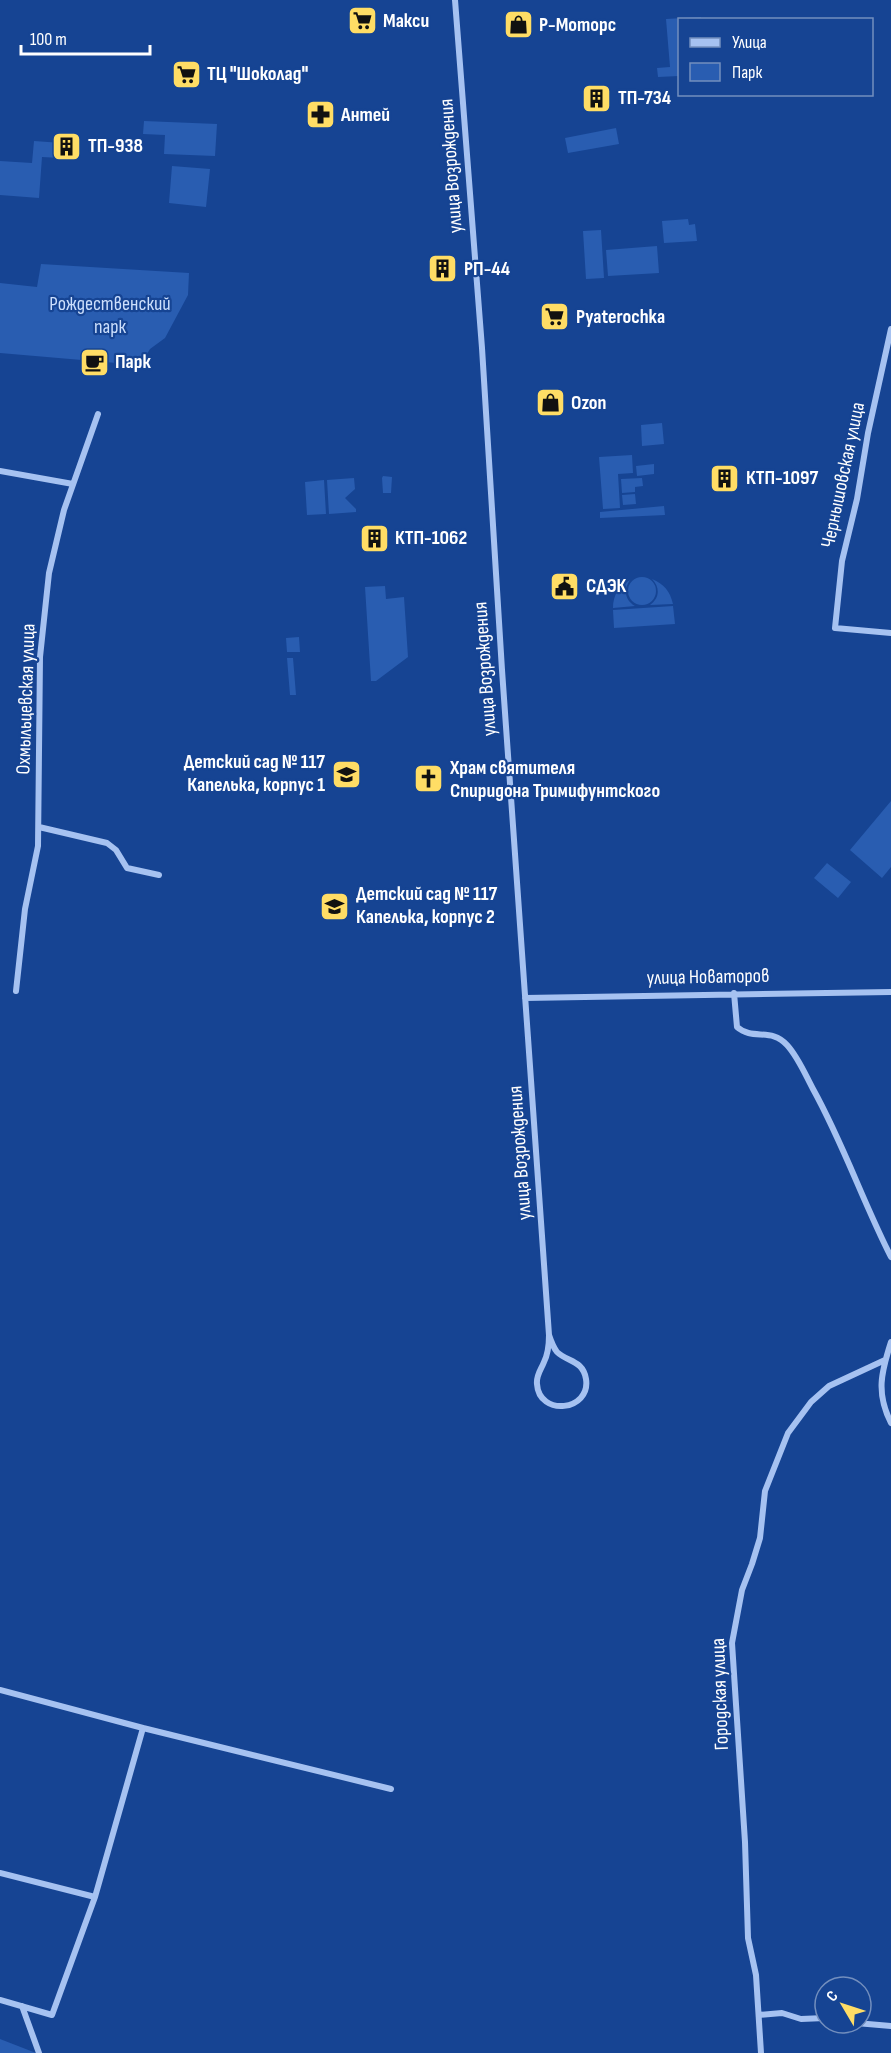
<svg xmlns="http://www.w3.org/2000/svg" width="891" height="2053" viewBox="0 0 891 2053" font-family="'Sofia Sans Condensed',sans-serif">
<rect width="100%" height="100%" fill="#164493"/>
<path fill="#295db1" d="M701,17v2l-21,1 -1,56 -21,1 -1,-9 13,-1 -4,-48z
M144,121l73,3 -2,32 -51,-2 1,-19 -22,-1z
M616,128l3,16 -51,9 -3,-15z
M34,141l28,2 -1,15 -19,-1 -3,41 -39,-3v-34l32,2z
M172,166l38,3 -4,38 -37,-4z
M688,219l1,6 6,-1 2,17 -33,2 -2,-22z
M601,230l3,48 -18,1 -3,-48z
M657,246l2,27 -51,3 -2,-26z
M41,264l148,9 -1,22 -23,43 -15,11 -10,16 -140,-12v-70l37,4z
M662,423l2,21 -22,2 -1,-21z
M632,455l1,18 -15,1 2,34 -17,1 -4,-52z
M654,464v10l-17,2 -1,-10z
M383,476l9,1 -1,16h-8l-1,-15z
M354,478l1,11 -10,9 11,11v3l-27,2 -2,-34z
M642,478l1,8 -8,1v5l-13,1 -1,-14z
M324,480l2,34 -19,1 -2,-33z
M635,494l1,10 -13,1 -1,-10z
M664,506l1,9 -65,3v-6z
M628 591a14 14 0 1 1 28 0a14 14 0 1 1-28 0Z
M652,579c12,5 18,12 21,25l-23,1c10,-7 10,-18 2,-26z
M630,580c-7,10 -5,20 5,26l-22,2c0,-13 6,-22 17,-28z
M385,586l1,13 18,-2 4,60 -32,24h-5l-6,-94z
M673,606l2,18 -61,4 -1,-18z
M299,637l1,15h-13l-1,-14z
M287,658h6l3,37h-6z
M891,801v66l-9,11 -32,-28z
M827,863l24,19 -13,16 -24,-20z
M0,2039l36,14h-36z"/>
<g fill="none" stroke-linecap="round" stroke-linejoin="round">
<path stroke="#a6c2f1" stroke-width="6" d="M455,0l27,348 20,322 47,665c0,9 -1,19 -5,27 -3,8 -8,13 -7,22 2,33 54,27 49,-5 -3,-19 -19,-17 -29,-27 -4,-5 -6,-11 -8,-17
M891,329l-23,104 -11,66 -15,62 -7,67 56,5
M0,471l73,13
M39,827l68,16 9,7 11,18 32,7
M16,991l9,-82 13,-63 2,-189 9,-84 15,-63 34,-96
M734,993l3,34c16,14 34,0 50,18 11,12 18,29 26,44 30,54 50,113 78,168
M525,998l366,-6
M891,1342c-10,31 -15,51 0,81
M0,1690l143,38 248,61
M0,1873l95,24 48,-169
M0,2000l52,15 43,-118
M22,2006l17,47
M759,2015l23,-2 19,6 24,-1
M856,2023l35,3
M761,2053l-5,-78 -8,-37 -3,-96 -13,-199 10,-53 10,-26 8,-26 5,-47 23,-58 23,-31 18,-16 56,-26"/>
</g>
<defs>
<symbol id="supermarket-square" viewBox="-11 -11 22 22"><rect x="-9" y="-9" width="18" height="18" rx="4" fill="#ffdd65" stroke="#164493"/><path d="M-6-5.5h2.5l.6 2H6L4.5 2H-2.5L-4.4-4H-6ZM-1.5 3.2a1.3 1.3 0 1 0 .1 0ZM3 3.2a1.3 1.3 0 1 0 .1 0Z" fill="#111"/></symbol>
<symbol id="shop-square" viewBox="-11 -11 22 22"><rect x="-9" y="-9" width="18" height="18" rx="4" fill="#ffdd65" stroke="#164493"/><path d="M-5-2.5h2.3a2.7 3.5 0 0 1 5.4 0H5L5.5 6h-11ZM-1.5-2.5h3a1.5 2.3 0 0 0-3 0Z" fill="#111"/></symbol>
<symbol id="building-square" viewBox="-11 -11 22 22"><rect x="-9" y="-9" width="18" height="18" rx="4" fill="#ffdd65" stroke="#164493"/><path d="M-4-6H4V6H1V3H-1V6H-4ZM-2.5-4.3h1.7v1.8h-1.7ZM.8-4.3h1.7v1.8H.8ZM-2.5-1h1.7V.8h-1.7ZM.8-1h1.7V.8H.8Z" fill="#111"/></symbol>
<symbol id="pharmacy-square" viewBox="-11 -11 22 22"><rect x="-9" y="-9" width="18" height="18" rx="4" fill="#ffdd65" stroke="#164493"/><path d="M-2-6h4v4h4v4h-4v4h-4v-4h-4v-4h4Z" fill="#111"/></symbol>
<symbol id="cafe-square" viewBox="-11 -11 22 22"><rect x="-9" y="-9" width="18" height="18" rx="4" fill="#ffdd65" stroke="#164493"/><path d="M-5.5-4.5H6V0H3Q3 3.5 0 3.5H-2.5Q-5.5 3.5-5.5 0ZM3-3.2v2h1.7v-2ZM-6 4.5H4V6H-6Z" fill="#111"/></symbol>
<symbol id="civic-square" viewBox="-11 -11 22 22"><rect x="-9" y="-9" width="18" height="18" rx="4" fill="#ffdd65" stroke="#164493"/><path d="M-.6-6.5H3V-4.5H.6V-3L4-1V1h2V6H-6V1h2V-1L-.6-3ZM-1.2 2.5V6h2.4V2.5Z" fill="#111"/></symbol>
<symbol id="school-square" viewBox="-11 -11 22 22"><rect x="-9" y="-9" width="18" height="18" rx="4" fill="#ffdd65" stroke="#164493"/><path d="M0-5L7-2L0 1L-7-2ZM-4 1L0 2.5L4 1V4Q0 6-4 4Z" fill="#111"/></symbol>
<symbol id="church-square" viewBox="-11 -11 22 22"><rect x="-9" y="-9" width="18" height="18" rx="4" fill="#ffdd65" stroke="#164493"/><path d="M-1.2-6h2.4v3.5h3.3v2.4h-3.3V6h-2.4V-.1h-3.3v-2.4h3.3Z" fill="#111"/></symbol>
</defs>
<g fill-rule="evenodd">
<use href="#supermarket-square" x="346" y="4" width="33" height="33"/>
<use href="#shop-square" x="502" y="8" width="33" height="33"/>
<use href="#supermarket-square" x="170" y="58" width="33" height="33"/>
<use href="#building-square" x="580" y="82" width="33" height="33"/>
<use href="#pharmacy-square" x="304" y="98" width="33" height="33"/>
<use href="#building-square" x="50" y="130" width="33" height="33"/>
<use href="#building-square" x="426" y="252" width="33" height="33"/>
<use href="#supermarket-square" x="538" y="300" width="33" height="33"/>
<use href="#cafe-square" x="78" y="346" width="33" height="33"/>
<use href="#shop-square" x="534" y="386" width="33" height="33"/>
<use href="#building-square" x="708" y="462" width="33" height="33"/>
<use href="#building-square" x="358" y="522" width="33" height="33"/>
<use href="#civic-square" x="548" y="570" width="33" height="33"/>
<use href="#school-square" x="330" y="758" width="33" height="33"/>
<use href="#church-square" x="412" y="762" width="33" height="33"/>
<use href="#school-square" x="318" y="890" width="33" height="33"/>
</g>
<g text-anchor="middle" dominant-baseline="central" stroke-width="4.5" stroke-linejoin="round" paint-order="stroke">
<g font-size="20" font-weight="bold" fill="#fff" stroke="#164493" text-anchor="start">
<text x="383" y="21">Макси</text>
<text x="539" y="25">Р-Моторс</text>
<text x="207" y="74">ТЦ "Шоколад"</text>
<text x="618" y="98">ТП-734</text>
<text x="341" y="115">Антей</text>
<text x="88" y="146">ТП-938</text>
<text x="464" y="269">РП-44</text>
<text x="576" y="317">Pyaterochka</text>
<text x="115" y="362">Парк</text>
<text x="571" y="403">Ozon</text>
<text x="746" y="478">КТП-1097</text>
<text x="395" y="538">КТП-1062</text>
<text x="586" y="586">СДЭК</text>
<text x="325" y="762" text-anchor="end">Детский сад № 117<tspan x="325" dy="23">Капелька, корпус 1</tspan></text>
<text x="450" y="768">Храм святителя<tspan x="450" dy="23">Спиридона Тримифунтского</tspan></text>
<text x="356" y="894">Детский сад № 117<tspan x="356" dy="23">Капелька, корпус 2</tspan></text>
</g>
<g font-size="20" fill="#fff" stroke="#164493">
<text transform="translate(451 166) rotate(-94)">улица Возрождения</text>
<text transform="translate(843 475) rotate(-78)">Чернышовская улица</text>
<text transform="translate(485 669) rotate(-94)">улица Возрождения</text>
<text transform="translate(26 699) rotate(-88)">Охмыльцевская улица</text>
<text transform="translate(708 977) rotate(-1)">улица Новаторов</text>
<text transform="translate(520 1153) rotate(-94)">улица Возрождения</text>
<text transform="translate(720 1694) rotate(-92)">Городская улица</text>
</g>
<g font-size="20" fill="#ccdffc" stroke="#164493">
<text x="110" y="304">Рождественский<tspan x="110" dy="23">парк</tspan></text>
</g>
</g>
<rect x="678" y="18" width="195" height="78" fill="#164493" stroke="#738fbe" stroke-width="1.5"/>
<rect x="690" y="38" width="30" height="9" fill="#a6c2f1" stroke="#738fbe" stroke-width="1.5"/>
<text x="732" y="48" font-size="18" fill="#ffffff">Улица</text>
<rect x="690" y="63" width="30" height="18" fill="#295db1" stroke="#738fbe" stroke-width="1.5"/>
<text x="732" y="78" font-size="18" fill="#ffffff">Парк</text>
<g transform="translate(843 2005) rotate(309)"><circle r="28" fill="#164493" stroke="#738fbe" stroke-width="1.5"/>
<path d="M0-4.5L10 22L0 15L-10 22Z" fill="#ffdd65"/>
<text y="-9" font-size="16" font-weight="bold" text-anchor="middle" fill="#ffffff">С</text>
</g>
<path d="M21 45v9h129v-9" fill="none" stroke="#ffffff" stroke-width="3"/>
<text x="30" y="45" font-size="18" fill="#ffffff" stroke="#164493" stroke-width="4.5" paint-order="stroke">100 m</text>
</svg>
